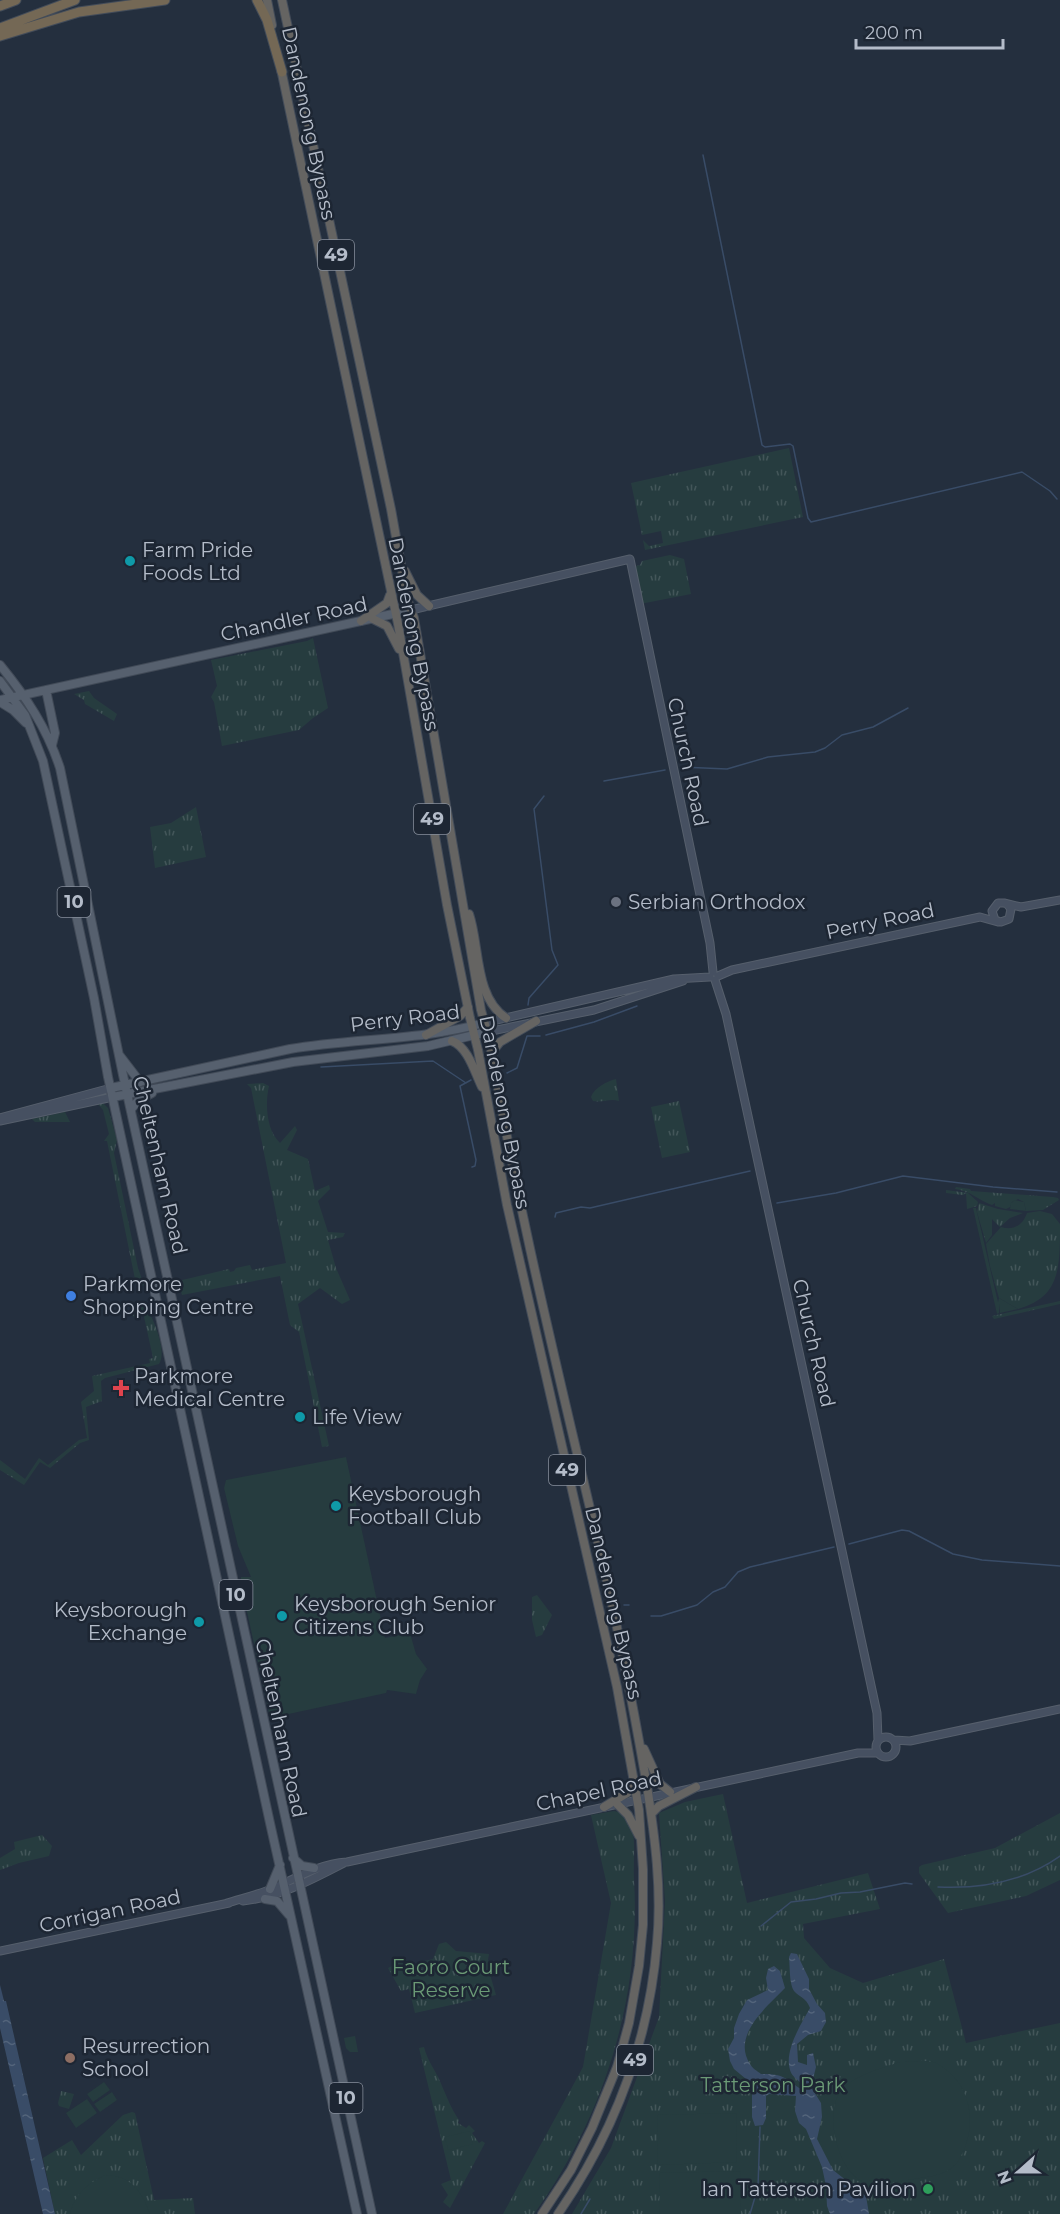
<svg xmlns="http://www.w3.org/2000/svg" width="1060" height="2214" viewBox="0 0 1060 2214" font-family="Montserrat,sans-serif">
<defs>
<pattern id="grass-tufts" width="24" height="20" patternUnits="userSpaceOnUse" patternTransform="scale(1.5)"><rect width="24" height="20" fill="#263c3f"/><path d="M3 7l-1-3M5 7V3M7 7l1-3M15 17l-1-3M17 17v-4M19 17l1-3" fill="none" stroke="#435659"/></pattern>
<pattern id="water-ripples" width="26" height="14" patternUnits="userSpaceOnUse" patternTransform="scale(1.5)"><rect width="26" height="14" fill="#394c67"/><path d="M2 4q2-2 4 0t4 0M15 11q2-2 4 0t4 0" fill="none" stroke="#53647b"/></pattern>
</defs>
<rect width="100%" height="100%" fill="#242f3e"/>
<path fill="url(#grass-tufts)" d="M789,448l14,69 -158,33 -2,-10 6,6 14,-3 -2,-12 -19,4 -11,-52z
M670,555l14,4 7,35 -51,10 -8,-37 8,-2 2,-4z
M313,638l15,70 -15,10 -14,12 -77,16 -8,-44 -3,-5 6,-11 -6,-26 96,-19z
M89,691l5,7 23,16 -3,7 -29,-17 -1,-4 -10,-6z
M196,807l10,50 -51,11 -5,-41 21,-4z
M616,1079l3,22c-9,-3 -16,2 -26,0l-2,-4c3,-9 16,-16 25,-18z
M263,1083l6,3c-4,17 -3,44 11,57l15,-17 2,4 -10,20 21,9 7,32 14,-6 1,4 -12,12 10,31 17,1 -2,4 -15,3 8,28 14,32 -8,4 -22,-16 -22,16 31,142 -7,1 -23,-115 -9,-7 -10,-49 -98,19 -4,-14 51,-12 1,3 4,-1 2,-3 14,-3 2,5 34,-7 -35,-175 -4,-4z
M679,1101l11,51 -28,6 -11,-51z
M97,1103h6l5,5 9,32 -3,13 24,115 6,17 -7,4 -30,-148h-3l5,-7 -6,-24z
M65,1112l5,10h-35l-3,-3z
M956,1187l14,2 1,2 82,6 5,1 1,2 -16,10 -17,1 -2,-9 -6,-3 -6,3 -2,5 -4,2 -11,-3v-3l-3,2c-14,-5 -21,-14 -37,-16z
M946,1190l22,3 10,9 -1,4 -10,3 -1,-16 -3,2 -17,-2z
M979,1203l19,6 25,4 -13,5 -10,9 -8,-8v16l-6,8 -9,-31z
M1040,1211l12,3 8,10c0,45 0,73 -42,85l-19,-11 -9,-32 -4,-22 15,-17c13,4 22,-2 26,-14z
M1060,1301v3l-66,15 -2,-3z
M144,1303c8,13 24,47 15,61l-54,14 -4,3 1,20 -16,6 3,33 -9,3 -30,25 -10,-6 -16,23 -24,-15v-10l25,19 14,-21 9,7 31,-25 8,-2 -6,-36 13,-11 -2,-15 58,-13 -1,-4 4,-1 -10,-46 -9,1 1,5 -3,-3 1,-7z
M537,1595l15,20 -10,20 -6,2 -4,-17v-23z
M723,1794l24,109 121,-30 12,36 -77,15 1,14 26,30 33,15 81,-24 22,84 94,-20v191h-488l39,-66 48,-131 6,-116 -6,-88 26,-11z
M614,1811l9,2c3,5 7,10 9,16 4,14 1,34 2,50 7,120 -30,237 -100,335h-31l80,-147 28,-164 -20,-88z
M1060,1813v67l-34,16 -78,17 -29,-40v-6l3,-2 73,-17z
M42,1835l10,11 -3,10 -30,7 -19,7v-12l15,-9 -1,-7z
M446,1942l10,9 33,3 -1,6 4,6 -3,5 7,24 -81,18 -6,-24 -8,2 -13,-23 6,-3 2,-5 21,8 -1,-5 17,-4 6,-15z
M355,2036l3,16h-8l-4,-4 -2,-10z
M424,2047c3,12 9,20 14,30 7,15 12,30 21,43l-1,3 8,5 3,-3 6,6 -3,2 7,10 3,-2 3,2 -35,65 -7,-6 5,-7 -7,-11 10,-4 -32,-132z
M61,2091l13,3 -5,15 -10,-3 -1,-3z
M132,2112l3,1 19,87 39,-2 2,16h-140l-12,-56 29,-18 9,15 42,-40z"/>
<path fill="#263c3f" d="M1015,1200l9,2 2,9 -16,-2 1,-6z
M973,1208h3l22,94 1,-4 19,11 -18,4 -1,-9v9l-2,1z
M346,1457l39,181 25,-5 6,21 11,15 -7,11 -4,14 -29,-4 -1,3 -116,25 -29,-134v-7h10l-13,-31 -14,-58 2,-8z
M900,2062c10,0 27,-3 36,1 34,18 42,58 26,91 -2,3 -4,9 -7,11 -11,12 -32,12 -47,15 -12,2 -29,6 -41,3 -29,-7 -43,-68 -27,-91 13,-17 40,-23 60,-30z
M104,2082l6,8 -17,12 -6,-8z
M112,2092l5,8 -17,12 -6,-8z
M87,2099l10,14 -21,15 -10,-15z
M736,2113l1,49 -79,3 -1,-50z
M470,2131l3,13 -25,6 -3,-13z
M740,2171l1,43h-81l-1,-41z
M105,2175c26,0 37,17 45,39h-80c5,-20 17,-30 35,-39z"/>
<path fill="url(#water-ripples)" d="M791,1953l6,1 12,25v10l8,15 8,9 1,9 -5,9 -13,4 -11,9 1,18 9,3v-10l6,-2 3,14 -5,20 10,16 1,14 -5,22 16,31 33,26 3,18h-39l-3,-8 -1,-20 -4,-19 -16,-38 -7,-6 -4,-12 1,-15 -27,-2 -3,2v22l-3,7 -8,1 -3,-9v-29l-6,-9 -12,-10 -4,-8 -2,-12 6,-11v-10l5,-14 8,-14 21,-10 -2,-12 2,-9 6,-3 6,5 5,17c-17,18 -54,47 -35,76 2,4 7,7 11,10 29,0 24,7 45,18 -1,-10 -13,-12 -16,-22 -6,-19 11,-46 20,-62 -4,-11 -10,-10 -16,-17 -5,-7 -4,-25 -5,-34z
M0,1985l4,16h2l49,213h-12l-43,-186z"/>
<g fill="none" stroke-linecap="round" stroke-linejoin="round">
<path stroke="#394c67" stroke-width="1.5" d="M703,155l59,290 3,2 25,-3 3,2 15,72 3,4 211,-50 28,19 7,8
M681,767l46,2 41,-12 47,-5 10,-4 17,-13 31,-8 35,-19
M604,781l61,-11
M528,1005l1,-7 29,-33 -6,-15 -18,-141 10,-13
M546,1035l48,-13 43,-16
M321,1067l112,-6 33,22
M507,1073l10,-5 10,-32h13
M471,1080l-11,6 16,74 -1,6 -3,1
M777,1203l59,-10 67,-17 90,11 64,5
M555,1217l1,-4 25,-6 9,1 160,-37
M849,1544l53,-14 7,1 44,23 29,6 78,6
M624,1605h5
M651,1616h10l36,-11 16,-13 12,-5 13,-15 12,-5 84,-20
M938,1887c43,2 87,-6 122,-31
M761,1926l30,-24 25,-3 25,-6 19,-1 45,-9 7,1
M581,2214l9,-15
M750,2214l8,-27 2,-60"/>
<defs>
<path id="secondary" d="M411,610l219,-51 80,384 3,29
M1007,904l4,5 -2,10 -8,3 -6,-2 -3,-9 6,-8h6l17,4 39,-7
M718,976l14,-6 248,-53 18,5
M715,980l11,34 151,699 1,27
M484,1023l190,-44 36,-2
M487,1032l107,-22 89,-29
M0,1118l111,-30
M0,1121l113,-24
M876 1747a10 10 0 1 1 20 0a10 10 0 1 1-20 0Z
M894,1740l16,1 150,-32
M243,1901c37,-4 68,-21 101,-38
M227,1903c16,-5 34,-9 49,-16 24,-11 44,-23 71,-25l511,-109h20
M0,1951l229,-48"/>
<path id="primary" d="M0,665c26,32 47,63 60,103l63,307 249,1139
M0,681l25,34 18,46 51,237 14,79 162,746 87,391
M46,690l9,43 -3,12
M0,700l411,-90
M0,702l13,8 13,13
M120,1056l20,26
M111,1088l179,-39c66,-11 128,-8 194,-26
M113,1097l180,-35 135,-16 59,-14
M131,1109l8,-9 13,-7
M293,1858l9,8 12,2
M270,1889l10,-24
M265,1899l12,2 12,14"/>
<path id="trunk" d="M267,0l5,25
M282,0l109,509 16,90 7,19 67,392 9,32c28,170 70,337 109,505 19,79 34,158 48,239 8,52 15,104 10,157 -8,98 -43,190 -99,271
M281,69l117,555 49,281 23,113 8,32 29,155 110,482 22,123 4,59v56l-4,41 -10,57 -12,44 -25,61 -21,42 -29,44
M405,571l12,24 12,11
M373,619l14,7 12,23
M361,621l26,-18 3,-8
M469,914c11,32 5,83 37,104
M426,1035l34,-19 8,-9
M452,1041c16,6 23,32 30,46
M491,1053l9,-11 36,-21
M644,1749l16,35 10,8
M618,1805l10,10 11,21
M604,1807l23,-14 7,-9
M652,1813l7,-7 37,-19"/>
<path id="motorway" d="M257,0l10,20 15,52
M0,6l16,-6
M0,28l75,-28
M0,36l79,-24 86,-12"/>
</defs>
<use href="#secondary" stroke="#565f6c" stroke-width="9"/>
<use href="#primary" stroke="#414a57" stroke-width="10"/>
<use href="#trunk" stroke="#434c59" stroke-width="10"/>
<use href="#motorway" stroke="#434c59" stroke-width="11"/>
<use href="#secondary" stroke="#465061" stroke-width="7"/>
<use href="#primary" stroke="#56606e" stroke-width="8"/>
<use href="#trunk" stroke="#656462" stroke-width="8"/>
<use href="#motorway" stroke="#746855" stroke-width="9"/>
</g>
<g fill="#0f9aa8" stroke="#1d2633" stroke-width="2">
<circle cx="130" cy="561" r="6"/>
<circle cx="300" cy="1417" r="6"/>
<circle cx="336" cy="1506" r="6"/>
<circle cx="282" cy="1616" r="6"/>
<circle cx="199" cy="1622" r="6"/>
</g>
<circle fill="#6b7280" stroke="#1d2633" stroke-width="2" cx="616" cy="902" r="6"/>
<circle fill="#3f7fe0" stroke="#1d2633" stroke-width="2" cx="71" cy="1296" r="6"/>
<path fill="#e0444e" stroke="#1d2633" stroke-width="2" d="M118 1379h6v6h6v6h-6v6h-6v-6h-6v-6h6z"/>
<circle fill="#8d6e63" stroke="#1d2633" stroke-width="2" cx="70" cy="2058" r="6"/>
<circle fill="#2e9e5b" stroke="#1d2633" stroke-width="2" cx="928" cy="2189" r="6"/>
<g text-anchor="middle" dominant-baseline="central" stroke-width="5" stroke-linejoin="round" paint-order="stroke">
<g fill="#1d2633" stroke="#878f9c" stroke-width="1.5">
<rect x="318" y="240" width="36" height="30" rx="4.5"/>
<rect x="414" y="804" width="36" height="30" rx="4.5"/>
<rect x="57.5" y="887" width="33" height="30" rx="4.5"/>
<rect x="549" y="1455" width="36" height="30" rx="4.5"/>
<rect x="219.5" y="1580" width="33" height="30" rx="4.5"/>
<rect x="617" y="2045" width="36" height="30" rx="4.5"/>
<rect x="329.5" y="2083" width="33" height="30" rx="4.5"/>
</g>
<g font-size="18" font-weight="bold" fill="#b4bcc9">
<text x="336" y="255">49</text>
<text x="432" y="819">49</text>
<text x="74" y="902">10</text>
<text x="567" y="1470">49</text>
<text x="236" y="1595">10</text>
<text x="635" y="2060">49</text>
<text x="346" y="2098">10</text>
</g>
<g font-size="20" fill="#b4bcc9" stroke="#1d2633">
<text transform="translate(309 123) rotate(78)">Dandenong Bypass</text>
<text transform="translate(294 619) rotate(-12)">Chandler Road</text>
<text transform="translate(414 634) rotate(79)">Dandenong Bypass</text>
<text transform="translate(688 762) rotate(78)">Church Road</text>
<text transform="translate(880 921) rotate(-12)">Perry Road</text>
<text transform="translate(405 1018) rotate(-7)">Perry Road</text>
<text transform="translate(505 1112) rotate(79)">Dandenong Bypass</text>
<text transform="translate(160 1165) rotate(77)">Cheltenham Road</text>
<text transform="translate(814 1343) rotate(77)">Church Road</text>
<text transform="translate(614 1603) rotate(77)">Dandenong Bypass</text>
<text transform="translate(281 1728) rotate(78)">Cheltenham Road</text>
<text transform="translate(599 1791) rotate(-12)">Chapel Road</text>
<text transform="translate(110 1911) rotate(-12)">Corrigan Road</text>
</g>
<g font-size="20" fill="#b4bcc9" stroke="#1d2633" text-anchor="start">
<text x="142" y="550">Farm Pride<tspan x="142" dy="23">Foods Ltd</tspan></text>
<text x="628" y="902">Serbian Orthodox</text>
<text x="83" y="1284">Parkmore<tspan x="83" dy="23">Shopping Centre</tspan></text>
<text x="134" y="1376">Parkmore<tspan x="134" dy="23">Medical Centre</tspan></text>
<text x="312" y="1417">Life View</text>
<text x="348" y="1494">Keysborough<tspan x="348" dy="23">Football Club</tspan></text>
<text x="294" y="1604">Keysborough Senior<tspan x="294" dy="23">Citizens Club</tspan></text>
<text x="187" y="1610" text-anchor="end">Keysborough<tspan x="187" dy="23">Exchange</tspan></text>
<text x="82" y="2046">Resurrection<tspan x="82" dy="23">School</tspan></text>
<text x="916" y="2189" text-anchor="end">Ian Tatterson Pavilion</text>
</g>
<g font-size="20" fill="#6b9a76" stroke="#1d2633">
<text x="451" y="1967">Faoro Court<tspan x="451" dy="23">Reserve</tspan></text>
<text x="773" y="2085">Tatterson Park</text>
</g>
</g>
<g transform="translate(1018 2172) rotate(249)" stroke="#1d2633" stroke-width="4.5" paint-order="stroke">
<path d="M0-4.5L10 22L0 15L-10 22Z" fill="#b4bcc9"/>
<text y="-9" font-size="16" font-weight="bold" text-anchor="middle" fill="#b4bcc9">N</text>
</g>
<path d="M856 39v9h147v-9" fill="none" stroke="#b4bcc9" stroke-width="3"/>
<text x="865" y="39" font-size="18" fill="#b4bcc9" stroke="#1d2633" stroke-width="4.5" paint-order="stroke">200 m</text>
</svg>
